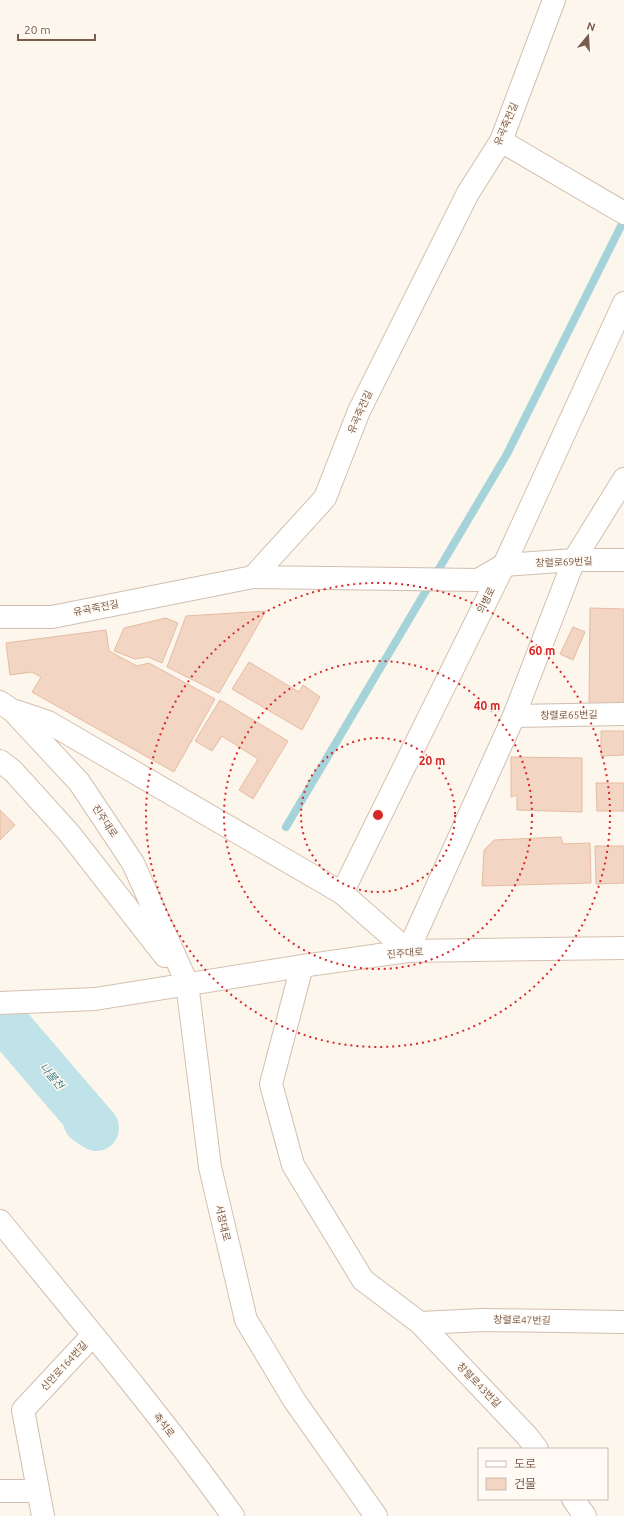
<svg xmlns="http://www.w3.org/2000/svg" width="624" height="1516" viewBox="0 0 624 1516" font-family="Ubuntu,'Noto Sans KR',sans-serif">
<rect width="100%" height="100%" fill="#fdf6ec"/>
<g fill="none" stroke-linecap="round" stroke-linejoin="round">
<path stroke="#a5d3da" stroke-width="8" d="M286,827l221,-373 117,-234"/>
<path stroke="#bfe3e8" stroke-width="46" d="M0,1016l96,112 -10,-7"/>
</g>
<path fill="#f3d5c3" stroke="#e6bba3" d="M590,608l34,1v98l-35,-1z
M266,611l-47,82 -52,-26 19,-51z
M166,618l12,5 -16,40 -14,-6 -13,2 -21,-8 10,-23z
M573,627l12,5 -12,28 -13,-6z
M106,630l3,21 28,15 12,-3 66,36 -41,73 -142,-80 9,-15 -9,-5 -22,3 -4,-32z
M249,662l50,30 4,-7 17,12 -18,33 -70,-41z
M220,700l68,41 -35,58 -14,-9 19,-31 -36,-23 -10,15 -17,-10z
M601,731h23v24l-23,1z
M511,757l71,1v54l-65,-2v-15l-6,2z
M596,783h28v28h-27z
M0,810l15,15 -15,15z
M561,837l2,7 27,-1 1,40 -109,3 2,-36 10,-10z
M595,846h29v37l-28,1z"/>
<g fill="none" stroke-linecap="round" stroke-linejoin="round">
<defs>
<path id="street" d="M501,141l123,72
M253,577l72,-79 34,-87 109,-218 33,-52 53,-141
M0,617h52l201,-40 225,3 26,-15 70,-5h50
M514,716l110,-2
M408,951l106,-235 60,-156 50,-81
M302,966l-31,118 22,81 70,115 57,43 107,113 10,13
M0,1221c79,97 160,193 233,295
M420,1323l63,-3 141,2
M0,1491h37
M573,1499l12,17
M43,1516l-20,-106 70,-75"/>
<path id="secondary" d="M0,702l13,9 66,71 54,81 54,120 23,184 36,153 48,80 82,116
M15,711l33,11 294,171 66,58
M0,761l13,10 56,62 96,123
M342,893l162,-328 120,-262
M0,1003l95,-4 207,-33 106,-15 216,-3"/>
</defs>
<use href="#street" stroke="#d1beb0" stroke-width="24"/>
<use href="#secondary" stroke="#d6c0b0" stroke-width="24"/>
<use href="#street" stroke="#fff" stroke-width="22"/>
<use href="#secondary" stroke="#fff" stroke-width="22"/>
</g>
<g fill="none" stroke="#d62828" stroke-width="2" stroke-dasharray="2 4">
<circle cx="378" cy="815" r="77"/>
<circle cx="378" cy="815" r="154"/>
<circle cx="378" cy="815" r="232"/>
</g>
<g text-anchor="middle" dominant-baseline="central" stroke-width="3" stroke-linejoin="round" paint-order="stroke">
<g font-size="10" fill="#7a5c4d" stroke="#fffaf3">
<text transform="translate(506 124) rotate(-67)">유곡죽전길</text>
<text transform="translate(360 412) rotate(-66)">유곡죽전길</text>
<text transform="translate(564 562) rotate(-2)">창렬로69번길</text>
<text transform="translate(486 600) rotate(-64)">의병로</text>
<text transform="translate(96 608) rotate(-11)">유곡죽전길</text>
<text transform="translate(569 715) rotate(-1)">창렬로65번길</text>
<text transform="translate(105 821) rotate(56)">진주대로</text>
<text transform="translate(405 953) rotate(-5)">진주대로</text>
<text transform="translate(223 1223) rotate(77)">서장대로</text>
<text transform="translate(522 1320) rotate(1)">창렬로47번길</text>
<text transform="translate(64 1366) rotate(-47)">신안로164번길</text>
<text transform="translate(479 1385) rotate(46)">창렬로43번길</text>
<text transform="translate(164 1425) rotate(52)">촉석로</text>
</g>
<g font-size="11" font-style="italic" fill="#437c86" stroke="#fffaf3">
<text transform="translate(52 1076) rotate(49)">나불천</text>
</g>
</g>
<circle cx="378" cy="815" r="6" fill="#d62828" stroke="#fffaf3" stroke-width="2"/>
<g font-size="12" text-anchor="middle" font-weight="bold" fill="#d62828" stroke="#fffaf3" stroke-width="3" stroke-linejoin="round" paint-order="stroke">
<text x="542" y="655">60 m</text>
<text x="487" y="710">40 m</text>
<text x="432" y="765">20 m</text>
</g>
<rect x="478" y="1448" width="130" height="52" fill="#fffaf3" stroke="#cabbb1"/>
<rect x="486" y="1461" width="20" height="6" fill="#ffffff" stroke="#cabbb1"/>
<text x="514" y="1468" font-size="12" fill="#7a5c4d">도로</text>
<rect x="486" y="1478" width="20" height="12" fill="#f3d5c3" stroke="#cabbb1"/>
<text x="514" y="1488" font-size="12" fill="#7a5c4d">건물</text>
<g transform="translate(588 36) rotate(18)" stroke="#fffaf3" stroke-width="3" paint-order="stroke">
<path d="M0-3L7 15L0 10L-7 15Z" fill="#7a5c4d"/>
<text y="-6" font-size="11" font-weight="bold" text-anchor="middle" fill="#7a5c4d">N</text>
</g>
<path d="M18 34v6h77v-6" fill="none" stroke="#7a5c4d" stroke-width="2"/>
<text x="24" y="34" font-size="12" fill="#7a5c4d" stroke="#fffaf3" stroke-width="3" paint-order="stroke">20 m</text>
</svg>
